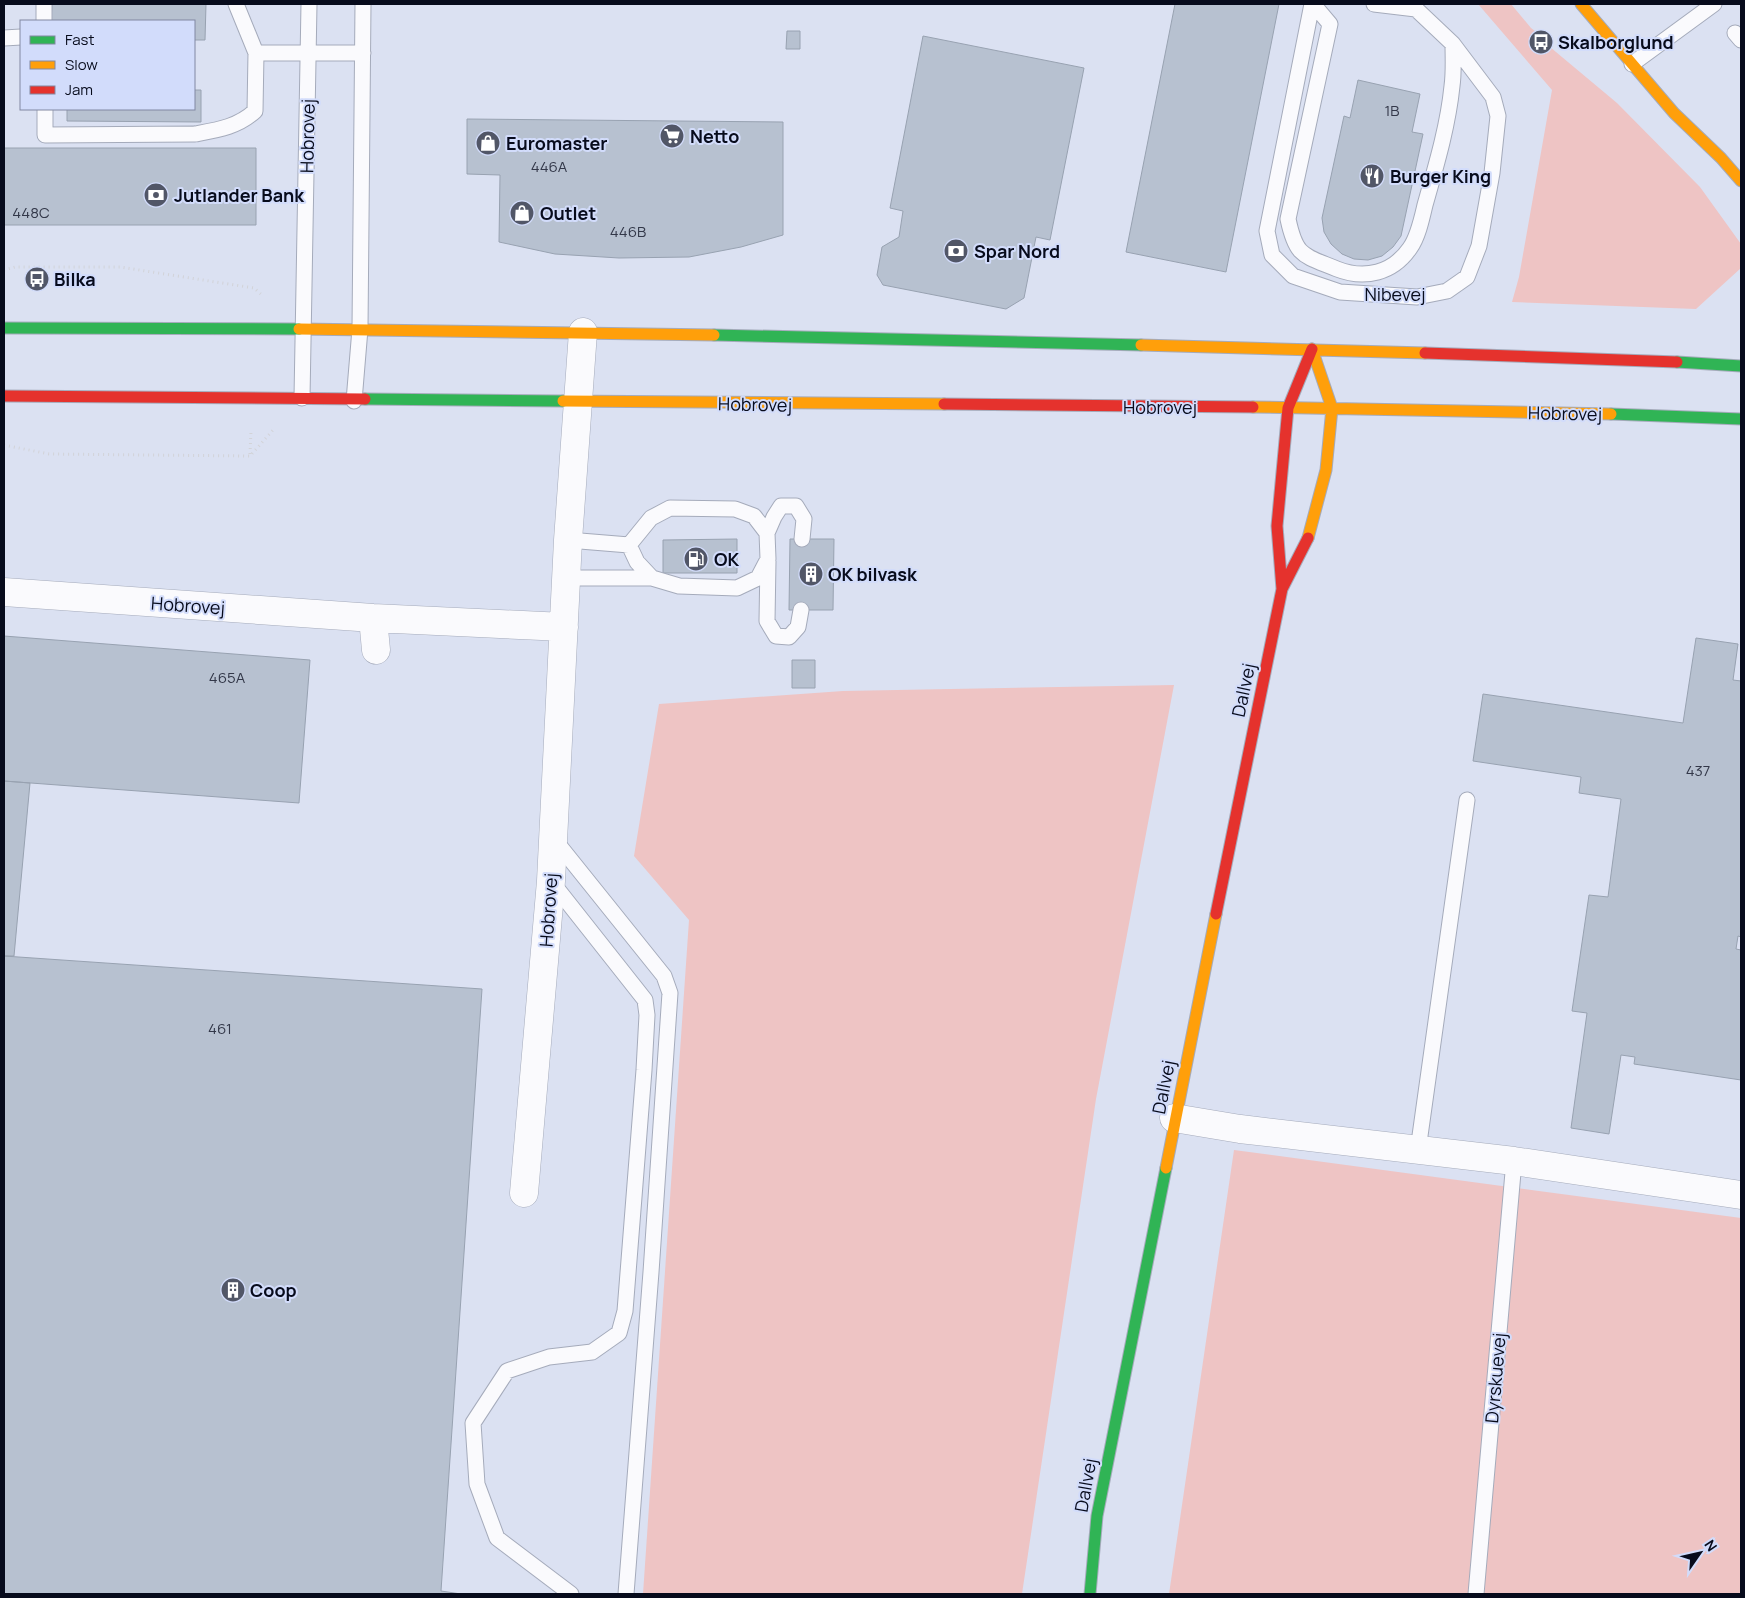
<svg xmlns="http://www.w3.org/2000/svg" width="1745" height="1598" viewBox="0 0 1745 1598" font-family="Manrope,sans-serif">
<rect width="100%" height="100%" fill="#dbe1f2"/>
<path fill="#eec4c4" d="M1478,4h33l20,24 9,7 -5,3 8,13 7,-4 67,56 83,84 41,57v24l-45,41 -184,-7 7,-25 33,-187z
M1174,685l-78,414 -74,495h-379l46,-674 -55,-64 25,-152 184,-13z
M1234,1150l507,68v376h-572z"/>
<path fill="#b7c1d0" stroke="#98a2b1" d="M52,4h154l-1,36h-11v-19h-143z
M1175,4h104l-53,268 -100,-20z
M787,31h13v18h-14z
M923,36l161,32 -34,172 -14,-3 -12,61 -18,11 -123,-24 -6,-10 5,-28 17,-10 4,-26 -13,-3z
M1358,80l62,14 -8,38 11,2 -22,102 -8,11 -11,9 -14,4 -14,-1 -12,-5 -11,-10 -7,-12 -2,-14 22,-102 6,2z
M194,90h7v32l-134,-1v-12h127z
M467,119l316,3v113l-42,12 -52,10 -70,1 -64,-4 -56,-12 1,-67 -33,-1z
M4,148h252v77h-252z
M737,539v34h-74v-33z
M790,539h44l-1,71h-44z
M4,636l306,24 -11,143 -295,-22z
M1696,638l42,6 -5,36 8,1v256l-3,-1 -2,13 5,1v130l-107,-16 1,-7 -14,-2 -12,79 -38,-6 16,-115 -15,-2 17,-116 19,2 13,-98 -42,-6 2,-16 -108,-16 10,-67 200,29z
M792,660h23v28h-23z
M4,781l26,2 -16,173h-10z
M4,956l478,33 -41,602 20,3h-457z"/>
<g fill="none" stroke-linecap="round" stroke-linejoin="round">
<defs>
<path id="lane" d="M44,4v17
M1312,4l-45,227 5,24 21,21 47,16 77,5 30,-6 20,-14 12,-31 13,-73 6,-57 -5,-19 -40,-53 -37,-35 -42,-5
M1313,4l17,20 -42,195c8,38 15,36 49,50 28,11 56,4 73,-21 8,-11 12,-30 15,-43 11,-39 23,-79 27,-119 2,-14 1,-28 1,-42
M1735,33l6,7
M4,38l17,-1
M256,53h107
M1632,64l82,-60
M45,109v26l150,-1c22,-4 43,-7 60,-23l1,-58 -20,-49
M302,398l7,-394
M354,401l6,-72 3,-325
M767,533l7,-16 7,-11h15l8,13 -2,20
M629,545l8,17 15,16
M768,561l-1,60 9,15 13,1 9,-10 3,-17
M566,578h86l27,8 58,2 21,-10 10,-19 -1,-26 -13,-17 -19,-7 -65,-1 -19,10 -22,27 -61,-5
M554,839l110,137 6,17 -19,279 -25,322
M551,881l94,119 2,15 -3,55 -19,241 -6,22 -27,19 -43,5 -42,14 -34,52 4,61 20,54 74,56
M1418,1150l49,-350
M1476,1594l38,-433"/>
<path id="street" d="M4,592l369,26 191,9
M373,618l3,32
M1174,1118l66,11 274,32 227,34
M524,1193l27,-312 17,-341 15,-208"/>
<path id="fast" d="M4,328l295,1
M714,335l427,10
M1677,362l64,4
M365,399l198,2
M1611,414l130,5
M1090,1594l7,-78 69,-348"/>
<path id="slow" d="M1581,4l93,109 47,45 20,23
M299,329l415,6
M1141,345l284,8
M563,401l381,3
M1253,407l358,7
M1308,538l18,-68 6,-62 -20,-59
M1166,1168l50,-254"/>
<path id="jam" d="M1425,353l252,9
M4,396l361,3
M944,404l309,3
M1282,589l-5,-63 11,-118 24,-59
M1216,914l66,-325 26,-51"/>
</defs>
<use href="#lane" stroke="#a5abbb" stroke-width="17"/>
<use href="#street" stroke="#a5abbb" stroke-width="29"/>
<use href="#fast" stroke="#a5abbb" stroke-width="13"/>
<use href="#slow" stroke="#a5abbb" stroke-width="13"/>
<use href="#jam" stroke="#a5abbb" stroke-width="13"/>
<path stroke="#d2d3d8" stroke-width="3" stroke-dasharray="1 4" stroke-linecap="butt" d="M4,270l11,-3h105l134,21 9,8
M4,445l45,9 201,2 23,-26
M250,454l1,-23"/>
<use href="#lane" stroke="#fafafd" stroke-width="15"/>
<use href="#street" stroke="#fafafd" stroke-width="28"/>
<use href="#fast" stroke="#30b455" stroke-width="11"/>
<use href="#slow" stroke="#ff9f0a" stroke-width="11"/>
<use href="#jam" stroke="#e5322d" stroke-width="11"/>
</g>
<defs>
<symbol id="bus-disc" viewBox="-11 -11 22 22"><circle r="9.5" fill="#515667" stroke="#d2dcfb"/><path d="M-5-6H5V4H4V6H2V4H-2V6H-4V4H-5ZM-3.5-4V0h7V-4ZM-3.5 1.2v1.5H-2V1.2ZM2 1.2v1.5H3.5V1.2Z" fill="#fff"/></symbol>
<symbol id="supermarket-disc" viewBox="-11 -11 22 22"><circle r="9.5" fill="#515667" stroke="#d2dcfb"/><path d="M-6-5.5h2.5l.6 2H6L4.5 2H-2.5L-4.4-4H-6ZM-1.5 3.2a1.3 1.3 0 1 0 .1 0ZM3 3.2a1.3 1.3 0 1 0 .1 0Z" fill="#fff"/></symbol>
<symbol id="shop-disc" viewBox="-11 -11 22 22"><circle r="9.5" fill="#515667" stroke="#d2dcfb"/><path d="M-5-2.5h2.3a2.7 3.5 0 0 1 5.4 0H5L5.5 6h-11ZM-1.5-2.5h3a1.5 2.3 0 0 0-3 0Z" fill="#fff"/></symbol>
<symbol id="restaurant-disc" viewBox="-11 -11 22 22"><circle r="9.5" fill="#515667" stroke="#d2dcfb"/><path d="M-5-6h1v4h1v-4h1v4h1v-4h1v5L-1.5 .5V6h-2V.5L-5-1ZM5-6V6H3V1.5H1.5Q1.5-4 5-6Z" fill="#fff"/></symbol>
<symbol id="bank-disc" viewBox="-11 -11 22 22"><circle r="9.5" fill="#515667" stroke="#d2dcfb"/><path d="M-6-4H6V4H-6ZM0-2.3a2.3 2.3 0 1 0 0 4.6a2.3 2.3 0 1 0 0-4.6Z" fill="#fff"/></symbol>
<symbol id="fuel-disc" viewBox="-11 -11 22 22"><circle r="9.5" fill="#515667" stroke="#d2dcfb"/><path d="M-5.5-6h7V0h2V4h1.3V-2.5L3-4.5l.8-.8L6-3V5H2.5V1h-1V6h-7ZM-4.2-4.7v3.2H.2V-4.7Z" fill="#fff"/></symbol>
<symbol id="building-disc" viewBox="-11 -11 22 22"><circle r="9.5" fill="#515667" stroke="#d2dcfb"/><path d="M-4-6H4V6H1V3H-1V6H-4ZM-2.5-4.3h1.7v1.8h-1.7ZM.8-4.3h1.7v1.8H.8ZM-2.5-1h1.7V.8h-1.7ZM.8-1h1.7V.8H.8Z" fill="#fff"/></symbol>
</defs>
<g fill-rule="evenodd">
<use href="#bus-disc" x="1527" y="28" width="28" height="28"/>
<use href="#supermarket-disc" x="658" y="122" width="28" height="28"/>
<use href="#shop-disc" x="474" y="129" width="28" height="28"/>
<use href="#restaurant-disc" x="1358" y="162" width="28" height="28"/>
<use href="#bank-disc" x="142" y="181" width="28" height="28"/>
<use href="#shop-disc" x="508" y="199" width="28" height="28"/>
<use href="#bank-disc" x="942" y="237" width="28" height="28"/>
<use href="#bus-disc" x="23" y="265" width="28" height="28"/>
<use href="#fuel-disc" x="682" y="545" width="28" height="28"/>
<use href="#building-disc" x="797" y="560" width="28" height="28"/>
<use href="#building-disc" x="219" y="1276" width="28" height="28"/>
</g>
<g text-anchor="middle" dominant-baseline="central" stroke-width="4" stroke-linejoin="round" paint-order="stroke">
<g font-size="15" fill="#333849">
<text x="1392" y="110">1B</text>
<text x="549" y="166">446A</text>
<text x="31" y="212">448C</text>
<text x="628" y="231">446B</text>
<text x="227" y="677">465A</text>
<text x="1698" y="770">437</text>
<text x="220" y="1028">461</text>
</g>
<g font-size="18" font-weight="bold" fill="#070b1c" stroke="#d2dcfb" text-anchor="start">
<text x="1558" y="42">Skalborglund</text>
<text x="690" y="136">Netto</text>
<text x="506" y="143">Euromaster</text>
<text x="1390" y="176">Burger King</text>
<text x="174" y="195">Jutlander Bank</text>
<text x="540" y="213">Outlet</text>
<text x="974" y="251">Spar Nord</text>
<text x="54" y="279">Bilka</text>
<text x="714" y="559">OK</text>
<text x="828" y="574">OK bilvask</text>
<text x="250" y="1290">Coop</text>
</g>
<g font-size="18" fill="#070b1c" stroke="#d2dcfb">
<text transform="translate(307 136) rotate(-89)">Hobrovej</text>
<text x="1395" y="294">Nibevej</text>
<text transform="translate(755 404) rotate(1)">Hobrovej</text>
<text x="1160" y="407">Hobrovej</text>
<text transform="translate(1565 413) rotate(1)">Hobrovej</text>
<text transform="translate(188 605) rotate(4)">Hobrovej</text>
<text transform="translate(1243 690) rotate(-78)">Dallvej</text>
<text transform="translate(548 910) rotate(-86)">Hobrovej</text>
<text transform="translate(1163 1087) rotate(-79)">Dallvej</text>
<text transform="translate(1495 1378) rotate(-85)">Dyrskuevej</text>
<text transform="translate(1085 1485) rotate(-80)">Dallvej</text>
</g>
</g>
<rect width="1745" height="1598" fill="none" stroke="#070b1c" stroke-width="10"/>
<rect x="20" y="20" width="175" height="90" fill="#d2dcfb" stroke="#8188a2"/>
<rect x="30" y="36" width="25" height="8" fill="#30b455" stroke="#8188a2"/>
<text x="65" y="45" font-size="15" fill="#070b1c">Fast</text>
<rect x="30" y="61" width="25" height="8" fill="#ff9f0a" stroke="#8188a2"/>
<text x="65" y="70" font-size="15" fill="#070b1c">Slow</text>
<rect x="30" y="86" width="25" height="8" fill="#e5322d" stroke="#8188a2"/>
<text x="65" y="95" font-size="15" fill="#070b1c">Jam</text>
<g transform="translate(1700 1553) rotate(56)" stroke="#d2dcfb" stroke-width="4" paint-order="stroke">
<path d="M0-4L9 19L0 12L-9 19Z" fill="#070b1c"/>
<text y="-8" font-size="14" font-weight="bold" text-anchor="middle" fill="#070b1c">N</text>
</g>
</svg>
